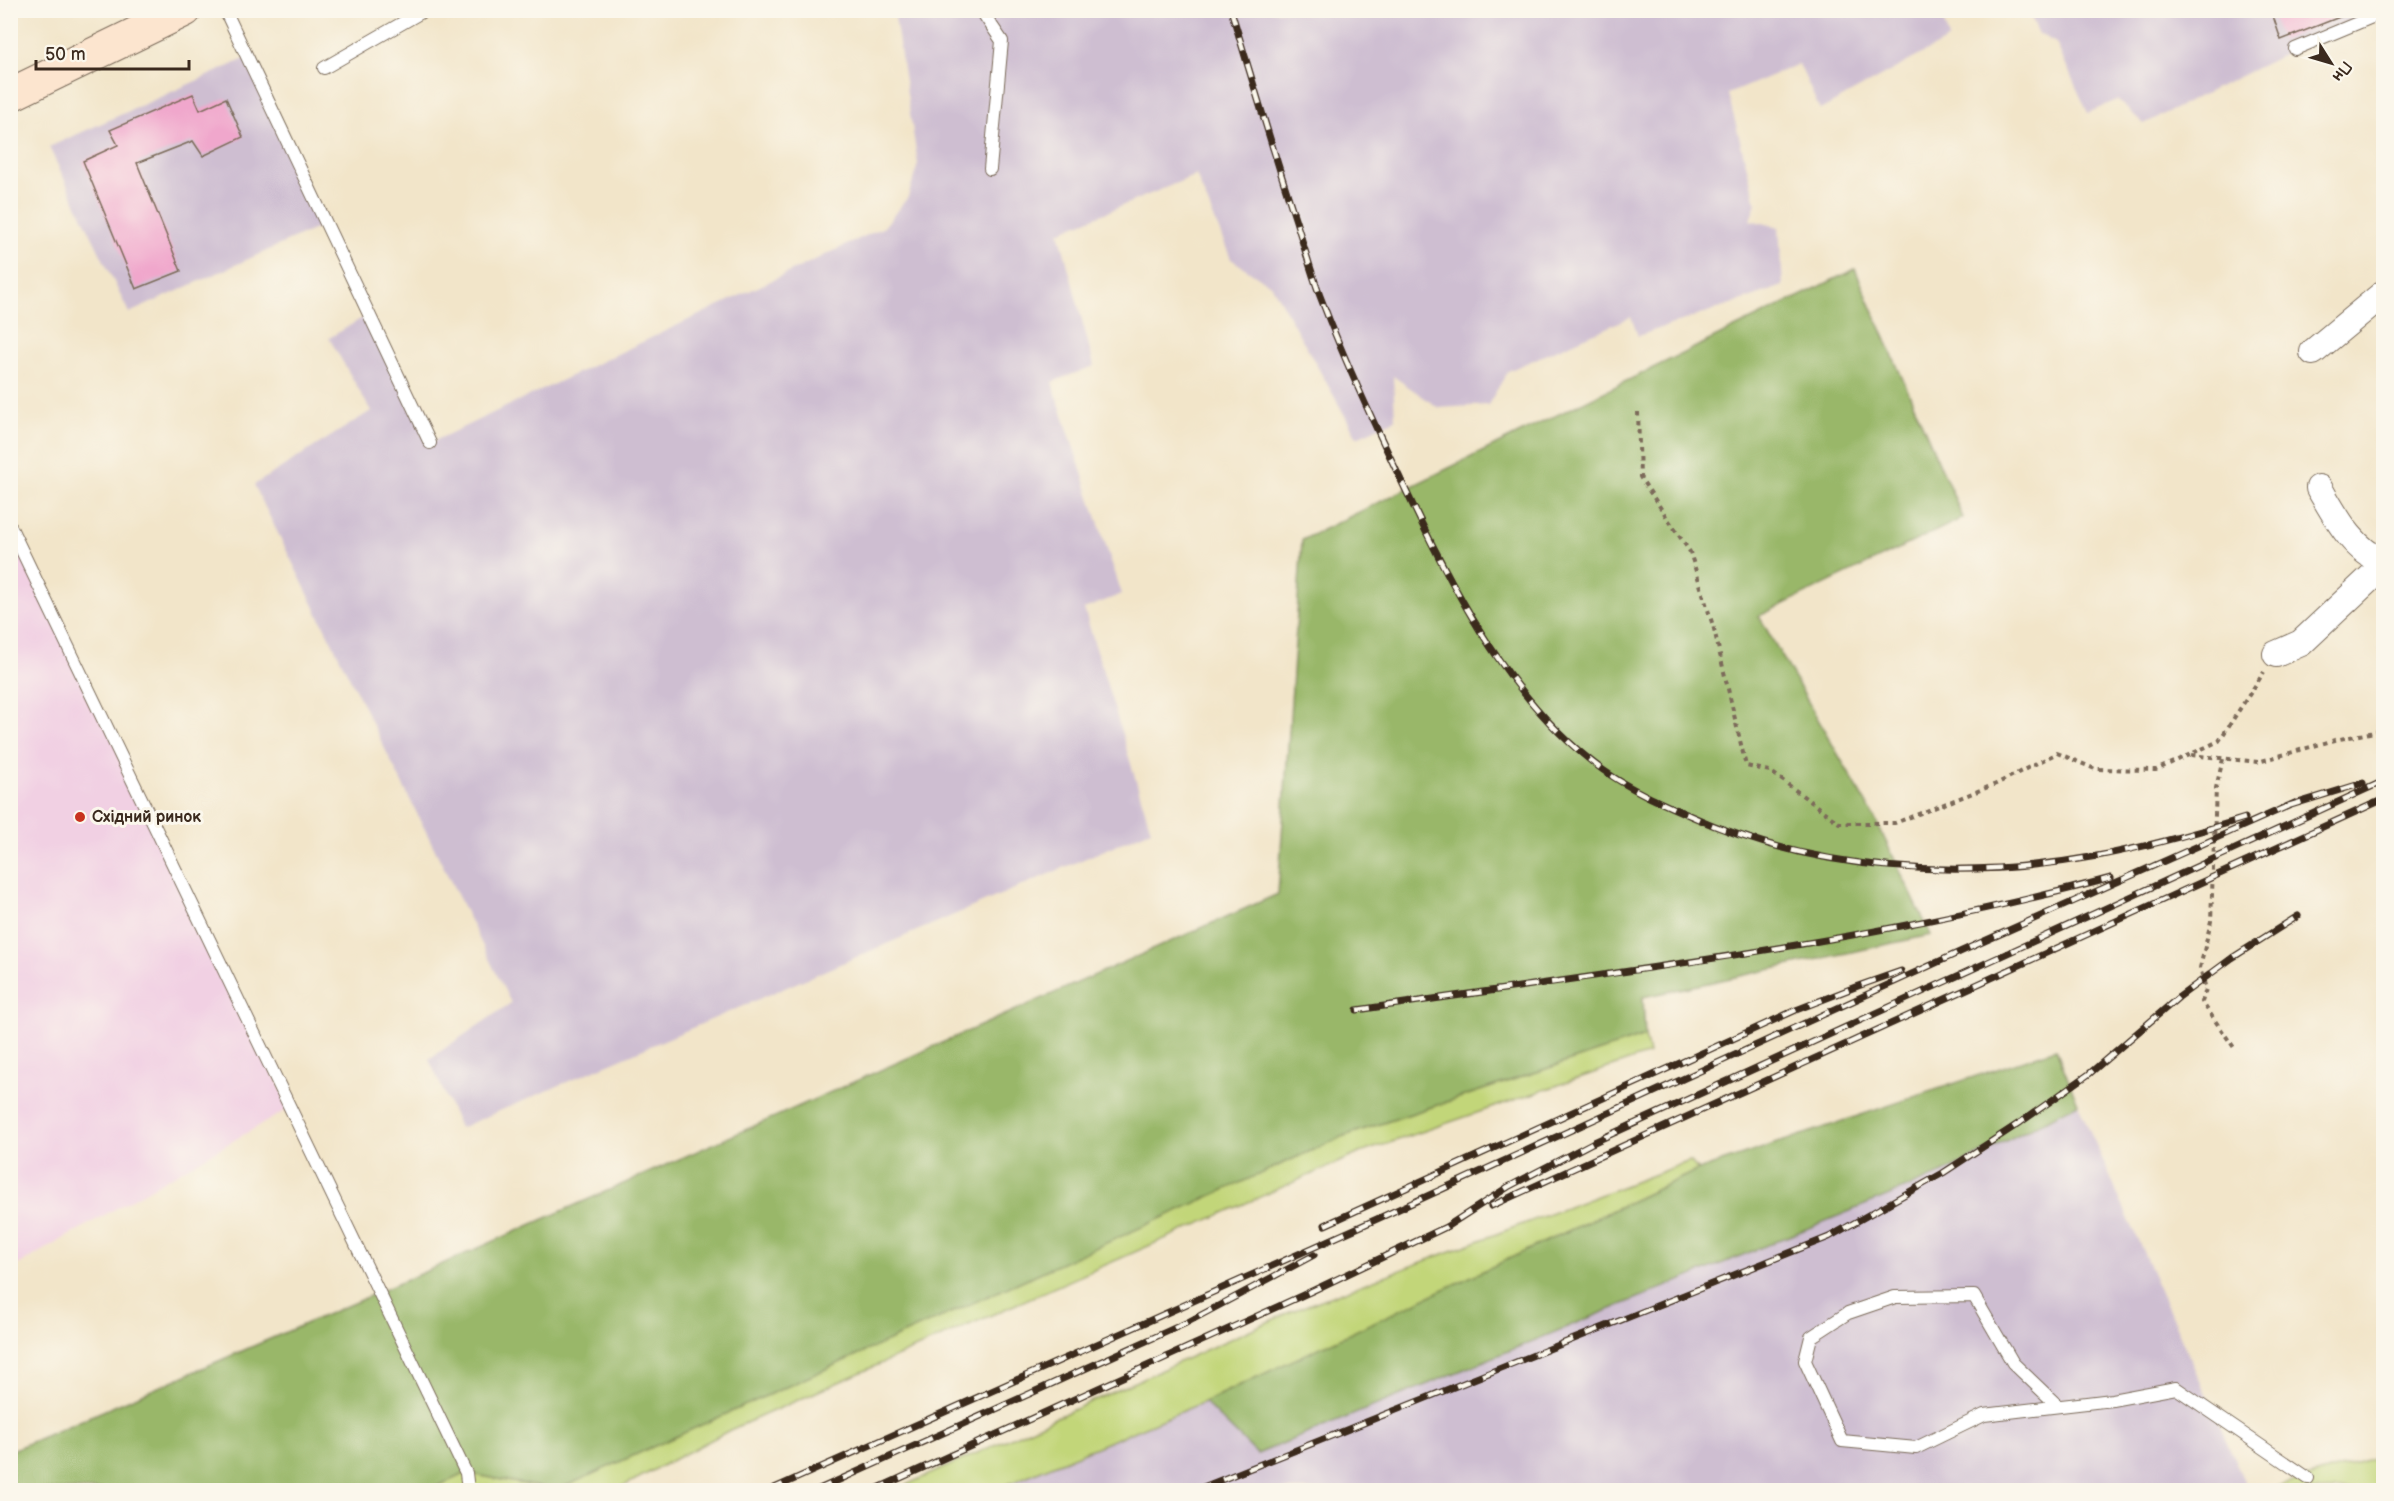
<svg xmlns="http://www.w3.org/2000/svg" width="2394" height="1501" viewBox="0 0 2394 1501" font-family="'Balsamiq Sans',sans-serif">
<rect width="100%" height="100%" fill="#fbf7ec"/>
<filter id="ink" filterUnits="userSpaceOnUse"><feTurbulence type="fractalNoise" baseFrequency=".0167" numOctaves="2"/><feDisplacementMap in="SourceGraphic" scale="12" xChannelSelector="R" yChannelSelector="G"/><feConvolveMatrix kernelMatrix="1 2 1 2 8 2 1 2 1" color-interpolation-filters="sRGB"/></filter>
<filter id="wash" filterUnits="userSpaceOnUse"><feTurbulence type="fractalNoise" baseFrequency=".008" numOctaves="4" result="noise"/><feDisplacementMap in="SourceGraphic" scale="24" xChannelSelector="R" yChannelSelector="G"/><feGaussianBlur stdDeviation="1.35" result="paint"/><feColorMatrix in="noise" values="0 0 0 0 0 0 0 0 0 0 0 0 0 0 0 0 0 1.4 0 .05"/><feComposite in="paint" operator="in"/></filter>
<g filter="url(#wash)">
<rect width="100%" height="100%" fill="#f2e5c9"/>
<path fill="#f1d0e3" d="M10,526l280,582 -279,161h-1z"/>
<path fill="#cebed1" d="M1940,10l9,29 -129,71 -21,-46 -71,30 28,109 -6,17 29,7 4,59 -145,50 -7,-19 -123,54 -20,34 -49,3 -46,-32 2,44 -38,17 -85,-151 -41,-27 -35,-84 -137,57 35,134 -42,16 70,212 -38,15 67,221 -691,298 -31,-69 82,-56 -257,-518 117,-74 -42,-73 40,-24 61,129 454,-216 24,-30 10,-33 -24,-153z
M2383,10l-88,39 -151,75 -27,-24 -29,13 -32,-70 -17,-9 -11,-23z
M247,58l79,166 -197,89 -80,-166z
M2078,1104l170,386h-1254l210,-88 53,51 686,-280z"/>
<path fill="#c2d679" stroke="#7e804c" stroke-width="1.5" d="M1645,1036l4,18 -289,99 -630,277 -114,60h-59l787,-354z
M1690,1161l8,9 -494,232 -210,88h-99l397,-179z
M2383,1455v35h-117z
M466,1473l86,17h-123z"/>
<path fill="#99b769" stroke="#6a7044" stroke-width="1.5" d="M1855,269l108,249 -204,98 116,203 56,116 -288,62 2,39 -301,100 -787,354 -91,-17 -37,17h-418l-1,-39 369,-159 899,-398 24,-354z
M2056,1049l22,55 -135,69 -686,281 -53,-52 494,-232z"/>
<g id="blocks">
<path fill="#f0a7cc" d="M2271,10h84v1l-74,29z
M193,94l7,16 26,-12 17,39 -40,19 -10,-15 -56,22 44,108 -45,18 -53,-128 35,-16 -8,-15z"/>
</g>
</g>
<g filter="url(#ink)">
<use href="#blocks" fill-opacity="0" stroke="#7b6b5a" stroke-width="1.5"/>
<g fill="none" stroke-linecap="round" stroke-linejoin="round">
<defs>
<path id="lane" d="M225,10l205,433
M981,10l21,31 -12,128
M2295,49l89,-37
M324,68l101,-58
M10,526l456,947 2,17
M2058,1406l-45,-43 -39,-67 -79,1 -47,16 -37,24 -6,24 37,80 74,7 68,-33 128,-15 64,-12 132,90"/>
<path id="street" d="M2313,352l71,-59
M2319,488c16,27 33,62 65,74
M2276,654l25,-11 83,-78"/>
<path id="secondary" d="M10,95l175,-85"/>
</defs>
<use href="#lane" stroke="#7b6b5a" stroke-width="14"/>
<use href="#street" stroke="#7b6b5a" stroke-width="28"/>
<use href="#secondary" stroke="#7b6b5a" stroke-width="35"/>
<path stroke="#7b6b5a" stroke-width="4" stroke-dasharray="4.5 4.5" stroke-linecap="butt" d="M1638,412l2,65 50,75 24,77 32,137 24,5 69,52h56l101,-39 61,-31 38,16 61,1 63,-29 45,-69
M2191,755l67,7 77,-22 49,-10
M2223,759l-7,29 -5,133 -11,47 6,21 -4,13 33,47"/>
<use href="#lane" stroke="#fff" stroke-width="12"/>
<use href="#street" stroke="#fff" stroke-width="26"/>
<use href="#secondary" stroke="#fce5cf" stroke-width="33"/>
<defs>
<path id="rail" d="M1231,10c21,69 41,137 63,205 9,27 16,54 26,81 26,69 58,136 90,203 46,97 104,207 193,271 28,20 58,33 88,46 126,56 271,65 406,40 50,-9 99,-23 148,-38
M2288,806l75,-23
M1357,1010c252,-37 508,-66 754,-132
M1491,1206l893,-407
M1325,1225l471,-215 62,-24 43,-15
M770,1490l607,-271 585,-268 333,-148
M817,1490l369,-167 128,-68
M874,1490l438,-199 134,-64 62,-40 84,-44 792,-362
M1196,1490l633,-253 114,-64 78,-51 68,-48 90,-77 53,-39 66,-42"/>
</defs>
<use href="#rail" stroke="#3b2a1e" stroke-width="7"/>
<use href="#rail" stroke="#fbf7ec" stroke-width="4.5" stroke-dasharray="14" stroke-linecap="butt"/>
</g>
</g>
<circle fill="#c8321e" stroke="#fbf7ec" stroke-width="2" cx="80" cy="817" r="6"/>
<g text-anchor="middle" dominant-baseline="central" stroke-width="6" stroke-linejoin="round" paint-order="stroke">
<g font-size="16" font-weight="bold" fill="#3b2a1e" stroke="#fbf7ec" text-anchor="start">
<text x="92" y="817">Східний ринок</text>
</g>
</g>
<rect width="2394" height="1501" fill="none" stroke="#fbf7ec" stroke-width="36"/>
<g transform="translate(2331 63) rotate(127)" stroke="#fbf7ec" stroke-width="4.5" paint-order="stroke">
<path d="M0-4.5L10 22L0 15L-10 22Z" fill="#3b2a1e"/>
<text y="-9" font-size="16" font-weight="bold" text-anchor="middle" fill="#3b2a1e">Пн</text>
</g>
<path d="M36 60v9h153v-9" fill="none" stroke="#3b2a1e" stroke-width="3"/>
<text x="45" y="60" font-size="18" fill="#3b2a1e" stroke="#fbf7ec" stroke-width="4.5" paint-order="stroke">50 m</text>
</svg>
